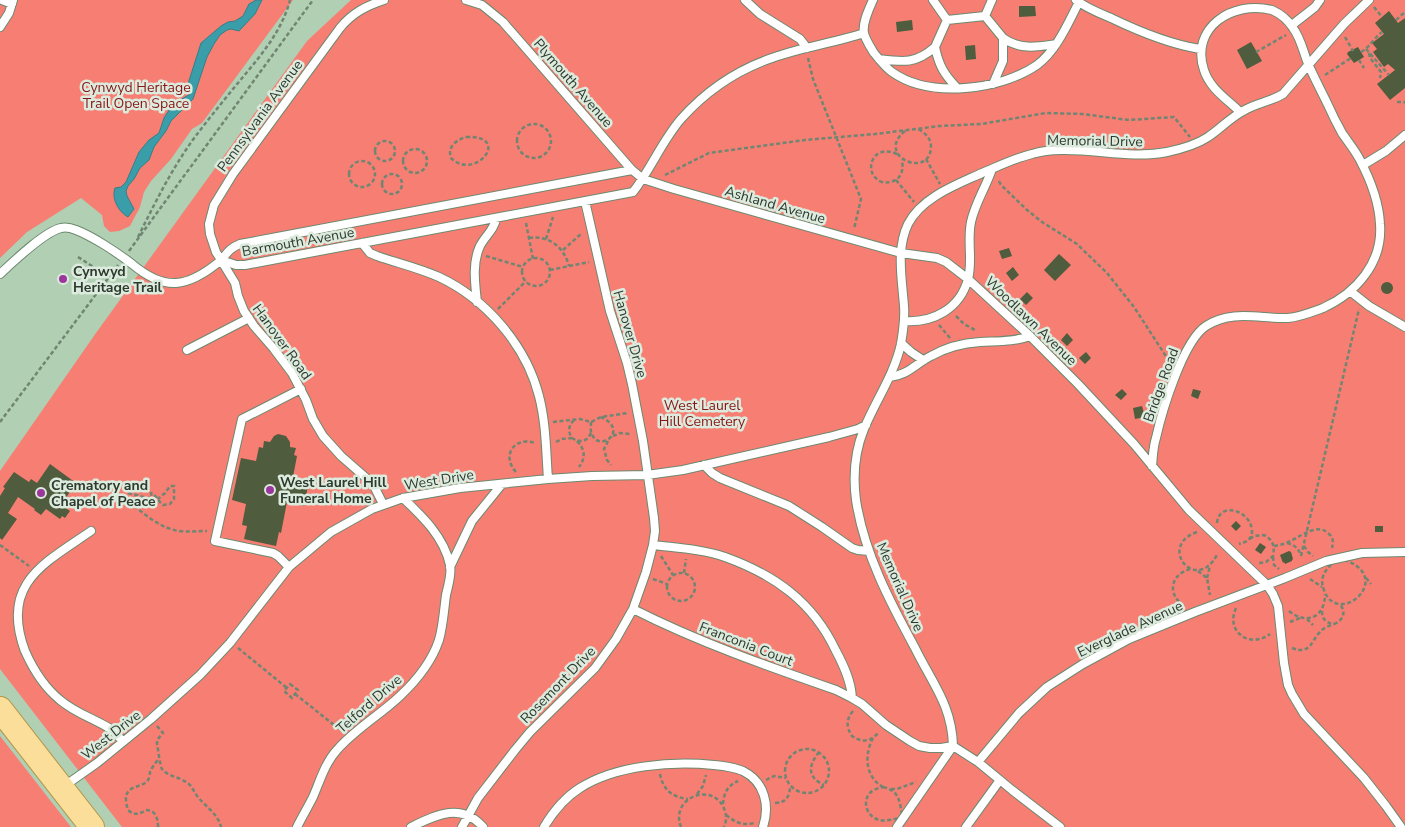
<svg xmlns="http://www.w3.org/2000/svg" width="1405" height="827" viewBox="0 0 1405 827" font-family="'Nunito Sans',sans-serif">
<rect width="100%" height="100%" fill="#b1cfb3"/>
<path fill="#f67e73" d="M0,0h293l-91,123 -10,6 -21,30 -20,22 -7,11 -4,15 -10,19 -11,5 -9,1 -6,-6 -2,-11 -21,-17 -54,34 -27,26z
M351,0h1054v827h-1283l-122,-158v-198l96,-138 211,-292z
M0,736l71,91h-71z"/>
<path fill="#3a9daa" stroke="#367f85" d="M256,0h6l-7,14 -16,17 -8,-2 -4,1 -7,5 -6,9 -7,13 -14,42 -22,22 -5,10 -12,16 -5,13 -9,8 -6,11 -6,7 -2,5 1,5 7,13 -6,8c-9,-5 -17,-18 -13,-29l6,-1 5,-5 13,-30 10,-12 10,-7 5,-15 7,-11 6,-5 13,-8v-4l-2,-1 -1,-2 14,-44 20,-17 7,-4 7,-1 8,-5 6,-12z"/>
<path fill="#4f5c3d" d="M1019,6h16l1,10 -17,1z
M1389,11l9,12 7,-5v70l-15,12 -13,-16 18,-14 -7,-6 -4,3 -11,-15 4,-3 -5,-6 12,-9 -9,-11z
M912,20l1,10 -16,2 -1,-10z
M1251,42l11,19 -15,8 -10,-19z
M975,45l1,14 -10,1 -1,-14z
M1358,47l6,10 -10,6 -7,-9 1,-2z
M1009,248l3,8 -10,3 -3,-8z
M1059,254l12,11 -16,16 -11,-11z
M1013,267l6,8 -7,6 -6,-8z
M1381 288a6 6 0 1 1 12 0a6 6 0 1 1-12 0Z
M1027,292l6,6 -7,7 -6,-6z
M1067,333l6,7 -6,6 -6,-6z
M1086,352l5,6 -6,6 -6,-6z
M1122,389l5,5 -6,6 -6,-5z
M1193,389l8,2 -3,8 -7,-3z
M1142,406l3,11 -10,2 -2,-11z
M278,434l8,2 4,6v5l6,1 -2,7 3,1 -4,21 16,4 -5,25 -17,-4 -6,31 -2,-1 -3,14 -32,-7 3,-13 -5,-1 4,-21 -14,-4 9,-42 15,3 3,-14 4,1 1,-7 6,1 4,-6z
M50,464l26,19 -13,19 6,4 -2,3 3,2 -5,7 -3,-2 -2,3 -14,-10 -5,6 -7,-5 1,-1 -17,-12 -10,16 9,6 -15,21 -2,-2v-42l5,-8 -2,-1 11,-15 15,10 2,-3 6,4z
M1236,521l5,5 -5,5 -5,-5z
M1375,526h8v6h-8z
M1260,543l6,4 -5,7 -6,-4z
M1289,551l2,1 2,7 -1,1v1l-7,3 -1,-2 -1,1 -3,-8z"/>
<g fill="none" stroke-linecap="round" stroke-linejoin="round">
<defs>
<path id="service" d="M2,0l10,4
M466,0l16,5 21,17 128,147 12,10 31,10 227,64 36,5 9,4 22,17 62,57 48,48 56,60 55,66 78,75 6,9 5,12 6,57 4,22 4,9 12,20 60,64 22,28 15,21
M745,0l15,14 40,25 7,9
M873,0c-4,9 -11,23 -9,33 1,6 7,15 10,20 6,7 11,14 18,19 38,27 109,18 145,-7 20,-15 31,-42 42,-63
M933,0l14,20 38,-4 7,-16
M1076,0c10,8 23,13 35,18 29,14 58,26 89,31
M985,16l18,22v23l-10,23
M947,20l-12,27c4,19 9,27 22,41
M1292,25l23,-18 5,-7
M0,27l9,-14 4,-13
M1003,38c17,12 33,9 53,6
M879,59c24,3 37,5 56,-12
M1363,165l23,-14 19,-16
M362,243l8,10 7,3c20,7 42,12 62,21 47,22 87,68 100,119 7,27 7,55 9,83
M221,260l15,5h9l388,-73c18,-23 29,-51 48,-73 25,-28 56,-49 91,-61 30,-11 62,-15 92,-25
M0,274c14,-13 44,-42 61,-46 5,-1 10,0 15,2 16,6 42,23 56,34 12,10 27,20 44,19 16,-1 32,-12 44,-22 8,-8 8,-12 20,-17l392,-74
M1350,291l19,15 36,21
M477,302c-2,-19 -5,-39 3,-56 5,-10 15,-17 16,-28
M904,321c29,2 56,-12 64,-42 5,-17 -1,-38 3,-57 4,-19 15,-35 21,-53
M901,343l10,9 12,8
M187,350l62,-32
M890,377c18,-2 25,-13 41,-21 14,-8 33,-13 49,-14 17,-1 34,0 50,-6
M704,465l8,8 8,5 69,28 33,21 30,21 6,2 11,1
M1152,466c1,-10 1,-19 4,-28 6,-27 27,-97 50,-112 26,-17 54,-7 82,-8 12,-1 24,-6 35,-10 33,-15 60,-45 57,-84 -1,-21 -10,-45 -20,-64 -5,-10 -12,-18 -18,-27 -5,-9 -10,-19 -14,-28 -7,-15 -15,-29 -21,-44 -4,-11 -7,-24 -14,-33 -5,-8 -12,-14 -21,-18 -40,-10 -82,18 -68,60 6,19 23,29 36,42
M383,504l-10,-20 -32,-28 -18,-20 -10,-17 -7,-19 -14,-27 -18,-24 -20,-23 -10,-15 -6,-15 -3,-13 -19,-31 -6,-18 -1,-10 5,-19 19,-31 107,-146c12,-15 26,-22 44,-28
M91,531c-48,33 -91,53 -66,120 8,18 19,36 35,49 15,13 33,18 49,28 6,4 10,9 14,14
M653,545c24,3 49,4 72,12 50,18 88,45 111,94 8,15 15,30 16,47
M289,567l-11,-11 -5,-3 -58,-12 27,-122 59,-30
M450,567l22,-46 30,-37
M633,609c65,33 134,57 203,81l16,8 10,6 24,21 24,16 9,5 11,2h11l12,-2
M978,762l41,-49 28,-26 36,-23 46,-25 66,-27 90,-34 41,-17 36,-8 43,-1
M63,787l34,-24 54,-44 49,-44 30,-32 59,-76 42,-35 41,-23 31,-11 57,-10 88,-9 44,-3 55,-1 36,-5 146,-33 29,-8 8,-4
M297,827c5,-10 11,-20 16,-30 7,-16 12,-34 24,-47 18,-21 43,-35 63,-54 16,-15 32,-35 39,-56 4,-14 5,-30 7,-45 2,-9 6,-21 4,-30 -6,-28 -27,-48 -47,-67
M411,827c25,-12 50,-25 72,0
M462,827l16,-29 37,-48 15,-18 65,-64 21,-29 17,-30 13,-37 7,-27 2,-14 -1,-13 -11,-77 -11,-57 -5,-21 -17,-52 -25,-110
M544,827c9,-15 20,-29 36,-39 36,-23 92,-27 134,-23 10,1 20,2 29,6 22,11 27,35 20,56
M897,827l56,-81
M966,827l34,-47
M1060,827l-48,-37 -34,-28 -25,-16c-1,-41 -21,-63 -38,-98 -25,-46 -51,-95 -59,-148 -3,-23 -1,-49 8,-71 12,-29 30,-54 37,-85 2,-12 4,-26 3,-38 -2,-27 -8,-57 4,-82 14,-27 48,-39 74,-51 17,-7 33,-15 50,-19 10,-3 19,-4 29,-4 36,-1 70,9 106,2 14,-3 29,-7 41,-15 12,-8 22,-19 35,-26 13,-8 27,-9 40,-17l61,-70 25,-24"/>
<path id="primary" d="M0,709l92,118"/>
</defs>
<use href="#service" stroke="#6d896f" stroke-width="10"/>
<use href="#primary" stroke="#b09649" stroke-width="26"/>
<path stroke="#708672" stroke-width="2.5" stroke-dasharray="4 2.5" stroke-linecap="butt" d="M1374,7l8,10
M1396,20l9,-8
M1345,37l8,14
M1366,49l23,26
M1256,52l30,-17
M1361,52c9,-5 13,-14 21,-20
M1369,53l1,5 11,14 -1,6
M808,58l5,21 48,120 -7,30
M1359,60l5,8
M1325,75l26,-17
M1397,102h7l1,1
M517 141a17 17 0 1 1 34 0a17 17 0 1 1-34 0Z
M905,131c-31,25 25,49 26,16 0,-9 -6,-14 -13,-18
M466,137c47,-2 9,45 -15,21 -4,-11 5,-18 15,-21z
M375 151a10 10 0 1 1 20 0a10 10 0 1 1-20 0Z
M403 161a12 12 0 1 1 24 0a12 12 0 1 1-24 0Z
M897,154c-26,-12 -35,21 -15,28 6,1 11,0 15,-3 6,-5 6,-12 5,-19
M926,159l14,25
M349 174a13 13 0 1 1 26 0a13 13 0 1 1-26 0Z
M382 184a10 10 0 1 1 20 0a10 10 0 1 1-20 0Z
M665,175l44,-22 96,-13 70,-6 65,-8 41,-2 65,-11 36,1 47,6 45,-3 16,20
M896,180l18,22
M999,181l2,4 26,25 15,12 35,22 30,29 27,34 37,57
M526,223l7,36
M138,237c17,-34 34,-69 57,-100 12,-16 25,-32 38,-48 22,-27 48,-54 57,-89
M529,238c20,-3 35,9 40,28
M546,239l7,-22
M563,250l19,-17
M129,251l184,-251
M486,256l37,11
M78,257l31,20
M522 272a14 14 0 1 1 28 0a14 14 0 1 1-28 0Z
M550,270l39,-8
M498,309l28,-28
M956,316l8,8 13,7
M939,325l11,13
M574,420c-6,6 -6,12 -2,18 8,5 15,4 19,-5
M0,422l118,-157
M553,422l27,-3 11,3 10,-5 27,-4
M591,422c0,4 -1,9 1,12 6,19 39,-3 9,-17
M613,436l7,-3 10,1
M577,441c8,8 9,17 2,26
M608,441l-4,8 3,11 4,5
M556,442l6,-3 10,-1
M516,472c-15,-16 -2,-36 19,-29
M128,493l20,5h4
M124,498c16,12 34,30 55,33 10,1 19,0 28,0
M153,502l-2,-9c6,3 7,8 12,12l7,-1 4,-5v-13h-4l-5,7 -7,6
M1217,523c2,-22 34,-13 35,8 0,8 -5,11 -13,13
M1197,532c-41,14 0,64 21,21
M1250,539l4,-3 10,-1c9,5 11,11 9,21l-7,6 -7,1
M1287,543c8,2 11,5 14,12
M0,545l29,21
M1274,546c4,-1 8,-1 12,-3 12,-4 31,-22 43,-9 5,4 4,9 3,14
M1304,546l4,6 5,4
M661,556l12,19
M1301,556l58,-247
M1273,557l1,8 5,4
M1338,558c63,16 0,72 -14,32 -6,-14 4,-23 14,-32z
M1198,571l9,7 3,17
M667 587a14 14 0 1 1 28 0a14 14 0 1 1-28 0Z
M684,573l2,-14
M1207,578l3,-12
M1366,578l5,6
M653,579l14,5
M1310,579l12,8
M1184,606c-17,-12 -14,-31 6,-37
M1236,608c-11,24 14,41 34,26
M1289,611c17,14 36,7 36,-17
M1322,611c0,8 4,12 12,13 10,-4 12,-12 6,-20
M1307,619l6,6
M1290,622l10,-4
M238,648l49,40
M1292,648c19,7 19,-7 28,-16 3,-4 9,-6 14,-8
M290,684l8,6 -6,8 -8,-7z
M295,694l48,38
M853,711c-7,8 -7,16 -1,25 11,7 18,6 27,-4
M157,726l6,7 -6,7v3c1,6 3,23 5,26 5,7 17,8 24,13 6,3 7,9 12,15 8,10 20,17 23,30
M873,738c-9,17 -8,39 10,49
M785 771a22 22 0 1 1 44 0a22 22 0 1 1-44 0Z
M819,752c-11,14 -12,25 5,33
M660,774c3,16 12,23 28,25
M766,780l8,-4 12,2
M883,787c18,4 16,16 20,31 -7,0 -17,4 -24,2 -11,-3 -17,-16 -10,-26 3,-4 9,-6 14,-7z
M891,789h6l19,-7
M697,794l6,-8 3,-11
M775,803c11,0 15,-7 15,-17
M723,804c1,-11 4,-18 15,-23
M726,815c9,7 16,11 28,8
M158,827c0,-8 -2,-17 -12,-17 -7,4 -11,6 -18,0 -9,-28 14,-20 20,-30 1,-1 2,-6 2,-8 2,-5 6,-9 9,-14
M681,827c-12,-30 34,-47 44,-16 2,6 1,11 -1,16"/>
<use href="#service" stroke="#fff" stroke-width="8"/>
<use href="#primary" stroke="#fade9a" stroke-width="24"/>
</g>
<g fill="#9a369c" stroke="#dcebdd" stroke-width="2">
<circle cx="63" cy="279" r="5"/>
<circle cx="270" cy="490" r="5"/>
<circle cx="41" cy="493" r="5"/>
</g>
<g text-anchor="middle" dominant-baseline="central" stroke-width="5" stroke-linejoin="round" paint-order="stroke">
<g font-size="14" fill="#2d3a2e" stroke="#dcebdd">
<text transform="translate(573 83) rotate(49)">Plymouth Avenue</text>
<text transform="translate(260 116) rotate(-54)">Pennsylvania Avenue</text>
<text transform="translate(1095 141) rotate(1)">Memorial Drive</text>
<text transform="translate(775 205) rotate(16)">Ashland Avenue</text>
<text transform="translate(298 242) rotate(-10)">Barmouth Avenue</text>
<text transform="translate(1031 321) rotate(44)">Woodlawn Avenue</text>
<text transform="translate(630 334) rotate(74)">Hanover Drive</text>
<text transform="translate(282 342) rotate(54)">Hanover Road</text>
<text transform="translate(1161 385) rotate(-70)">Bridge Road</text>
<text transform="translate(439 480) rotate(-9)">West Drive</text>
<text transform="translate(900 587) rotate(66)">Memorial Drive</text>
<text transform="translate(1130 629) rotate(-25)">Everglade Avenue</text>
<text transform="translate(746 644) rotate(21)">Franconia Court</text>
<text transform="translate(558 685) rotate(-46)">Rosemont Drive</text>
<text transform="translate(369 704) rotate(-41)">Telford Drive</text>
<text transform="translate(111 735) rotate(-38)">West Drive</text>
</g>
<g font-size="14" fill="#871717" stroke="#dcebdd">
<text x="136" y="87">Cynwyd Heritage<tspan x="136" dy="16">Trail Open Space</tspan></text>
<text x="702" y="405">West Laurel<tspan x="702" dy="16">Hill Cemetery</tspan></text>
</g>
<g font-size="14" font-weight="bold" fill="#2d3a2e" stroke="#dcebdd" text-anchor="start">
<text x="73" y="271">Cynwyd<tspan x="73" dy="16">Heritage Trail</tspan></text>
<text x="280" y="482">West Laurel Hill<tspan x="280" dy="16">Funeral Home</tspan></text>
<text x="51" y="485">Crematory and<tspan x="51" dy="16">Chapel of Peace</tspan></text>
</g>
</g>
</svg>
